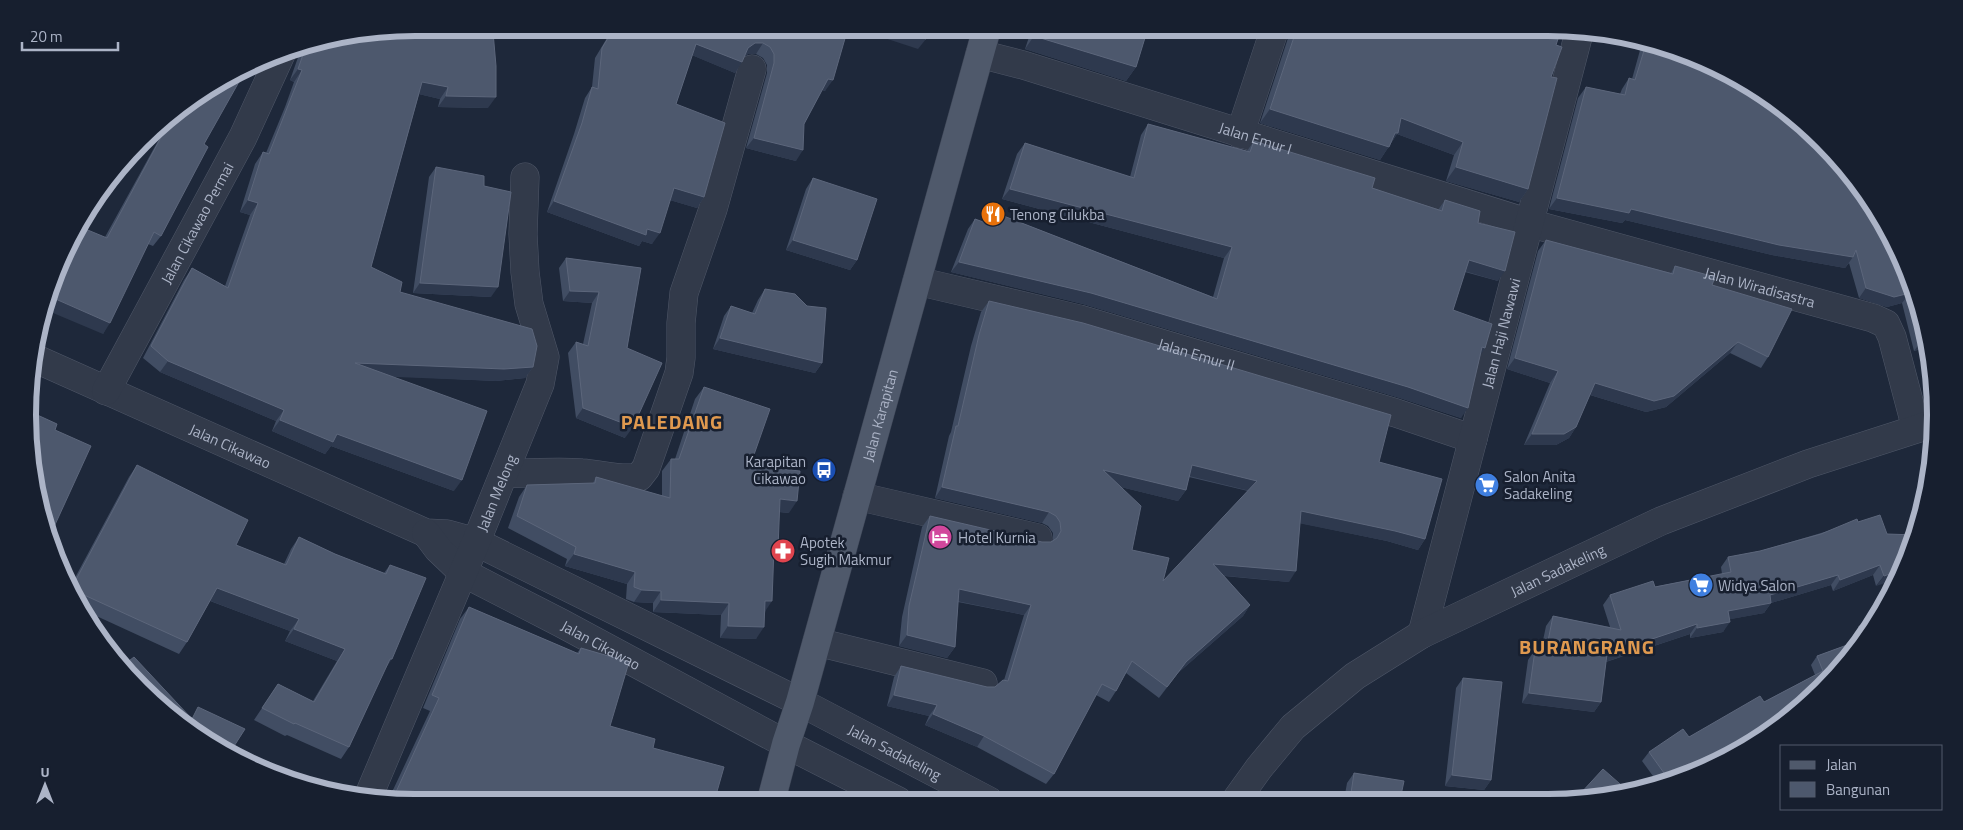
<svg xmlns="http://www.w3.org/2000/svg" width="1963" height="830" viewBox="0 0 1963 830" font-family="'Titillium Web',sans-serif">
<rect width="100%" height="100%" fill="#1e283a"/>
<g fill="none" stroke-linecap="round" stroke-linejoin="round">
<defs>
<g id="minor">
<path id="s1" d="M980,54l43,11 506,158 344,95 13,6 6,13 24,91"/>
<path d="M1240,134l35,-106"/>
<path id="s2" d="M917,281l162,38 317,94 77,26"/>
<path id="s3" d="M34,358l392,175 21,1 29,8 324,160 189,99"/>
<path id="s4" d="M106,391l137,-254 39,-85"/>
<path d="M504,474c26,-1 52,-3 78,-1 19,1 39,8 57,4l7,-9 33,-95 2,-15v-35l3,-30 29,-84 39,-140"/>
<path d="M857,496l181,42"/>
<path id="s5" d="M426,533l12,16 24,23 99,51 225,121 112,57"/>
<path id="s6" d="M1422,634l157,-601"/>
<path d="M817,642l166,41"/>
<path id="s7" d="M369,795l107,-253 64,-158 5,-27 -16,-53 -4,-32 -2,-38 2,-57"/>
<path id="s8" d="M1236,800l23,-32 34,-41 62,-51 67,-42 239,-113 147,-57 124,-40"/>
</g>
<g id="major">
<path id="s9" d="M771,801l15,-57 14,-42 187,-674"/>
</g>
</defs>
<use href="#minor" stroke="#4f5768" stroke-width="29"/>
<use href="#major" stroke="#3b4354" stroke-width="29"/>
<use href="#minor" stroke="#323a4a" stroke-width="28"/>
<use href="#major" stroke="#4f596b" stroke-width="28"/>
</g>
<path fill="#414d63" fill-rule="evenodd" d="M415,28l55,5 18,75 -50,-1 2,-8 -21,-5 -48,173 29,25 133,75 -8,11 -29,3 -104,-5 62,115 -123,-45 -6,8 -53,-23 4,-10 -116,-49 -17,-14 41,-78 8,-12 33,18 25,-71 -10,-3 15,-48 8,-12 3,1 19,-46 9,-25 -4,-2 12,-34z
M613,28h235l-23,63 -3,-1 -18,34 -8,37 -50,-13 21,-75v-8l-4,-7 -7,-4h-8l-3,2 -10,17 -43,-18 -16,49 28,93 -7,11 -27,-8 -18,44 -10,-3 -3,5 -92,-34 27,-78 11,-36 7,-11 3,-29z
M1032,28h116l-12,39 -10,14 -101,-32z
M1290,28h258l8,17 -5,32 -23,112 -9,13 -73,-21 8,-26 -57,-21 -17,26 -120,-37 30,-91z
M1642,43l31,5 138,88 85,108 32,103 -14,4 -12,-48 -15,4 -28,-9 -10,-35 -4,5 -73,-13 -147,-35 -3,3 -73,-14 29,-111 8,-11 34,7 2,-5 7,-11 3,1z
M160,123l44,21 -43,92 -8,10 -5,-2 -45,90 2,-97 54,-98 -9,-4z
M1148,124l99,27 7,-10 118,47 66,22 7,-10 33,23 20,58 -33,-9 -12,38 32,38 -5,7 -19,63 -61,-20 -317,-94 -132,-32 17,-43 7,-10 19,7 7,-11 212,82 11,-39 -222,-59 15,-45 8,-11 105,34 11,-42z
M436,167l48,19 7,111 -78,-4 16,-116z
M813,178l44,82 -7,10 -64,-20 20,-61z
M1546,240l125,33 4,-7 37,19 56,72 -7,11 -31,-15 -64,54 -20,5 -56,-17 -14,32 -7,11 -13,7h-32l26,-62 -43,-14 31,-118z
M566,258l75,10 -14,80 -2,90 -49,-20 -8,-65 8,-11 7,2 9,-41 -29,-2 -4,-33z
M765,289l57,74 -7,10 -102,-24 11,-33 7,-10 21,7 6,-13z
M989,301l390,161 46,77 -7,11 -31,-9 -87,-18 -11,59 -65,-6 26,29 -7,11 -65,57 -19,25 -33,-25 -10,18 -7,11 -13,-7 -42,79 -8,10 -69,-37 -52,-22 4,-9 -42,-10 7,-29 7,-11 86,21h8l9,-7 20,-65 -66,-13 -3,45 -8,11 -48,-12 3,-29 20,-90 8,-11 112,26h9l2,-2v-7l-5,-7 -6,-3 -107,-25 14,-62 2,-4 20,-86 10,-34zM1189,477l59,14 -85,90 -31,-31 -11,-63 57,14 8,-11z
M704,387l46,79 39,47 -10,-1 -1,36 -4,6 -9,59 -9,26 -36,-1 1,-23 -68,-3v-9l-19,-1 -8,-3 1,-15 -62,-18 2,-7 -59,-31 11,-31 8,-12 66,-2 3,-6 66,19v-25l9,-12h4l20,-60z
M137,465l99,80 48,19 7,-15 8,-12 36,17 49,19 6,-8 -6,106 -35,76 -8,12 -54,-24 -2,1 -31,-16 24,-36 35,17 24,-40 -52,-20 5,-10 -80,-30 -23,41 -8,12 -100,-46 -9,-21 59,-110z
M1858,522l29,12 29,1 -40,51 -3,-11 -40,16 -2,-6 -60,18 -7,10 -34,6 -7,13 -33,6v-4l-84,28 -5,40 -7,10 -72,-9 6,-43 7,-10h6l5,-24 7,-10 57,11 -7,-22 7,-10 112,-21 -1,-7 7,-10 32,-6z
M469,607l108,46 4,-5 48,14 -214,140 -28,-4 6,-8 37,-79 -7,-3 37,-89z
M1859,626l13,1 -69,80 -106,66 -39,10 -16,-22 7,-9 40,-15 75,-35 51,-27 -4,-10 6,-9 35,-13 1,-8z
M1463,678l28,102 -7,10 -39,-4 11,-98z
M1354,773l46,27h-56l3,-17z
M1580,794l19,5h-23z"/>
<path fill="#2e394e" d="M854,28h39l33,11 -8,10z
M1219,28h43l-7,10z
M1034,36l102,31 -10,14 -101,-32z
M755,43h8l-7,11h-8l-7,4 7,-10z
M696,44l46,18 -7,11 -46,-19z
M298,69l4,1 -8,12 -4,-2z
M828,79l5,1 -8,11 -5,-2z
M422,82l26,5 -8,12 -26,-6z
M446,96l50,1 -8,11 -50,-1z
M1270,109l131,9 62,24 -9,13 -57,-21 -17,26 -120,-37z
M754,138l49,12 -7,11 -50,-13z
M1456,167l72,22 -9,13 -73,-21z
M674,188l30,9 -7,11 -31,-9z
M1010,189l222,58 -8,11 -222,-59z
M1557,198l74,11 222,48 -8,11 -73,-13 -147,-35 -3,3 -73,-14z
M248,200l10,3 -8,12 -10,-3z
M554,201l93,28 13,4 -8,11 -10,-3 -3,5 -92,-34z
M793,240l64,20 -7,10 -64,-20z
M1469,260l36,11 -7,10 -37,-11z
M959,262l132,31 317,94 60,21 -7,10 -61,-20 -317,-94 -132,-32z
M420,283l78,4 -7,10 -78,-4z
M1866,288l44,5 -8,10 -15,4 -28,-9z
M570,291l29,1 -7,11 -29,-2z
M51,297l59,26 -7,11 -57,-24z
M720,338l102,25 -7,10 -102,-24z
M1926,339l2,8 -14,4 8,-11z
M1738,342l-8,11 -64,54 -20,5 -59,-18 8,-11z
M1482,347l3,1 -7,11z
M1515,358l43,13 -8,12 -43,-14z
M168,361l116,49 -8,11 -116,-49z
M355,363l178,4 -8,11 -29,3 -149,-6z
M583,408l50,19 -8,11 -49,-20z
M280,420l57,14 125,46 -8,11 -123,-45 -6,8 -53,-23z
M1576,427l-7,11 -13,7h-32l8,-11z
M1192,465l65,16 -7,10 -65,-16z
M1103,470l83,20 -8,11 -82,-20z
M942,487l107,25 -7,11 -107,-25z
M780,499l17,2 -8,12 -17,-2z
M1301,511l94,20 30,8 -7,11 -31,-9 -94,-19z
M574,554l61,18 -8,12 -62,-18z
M1213,564l83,7 -7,11 -83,-8z
M1880,565l-7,10 -40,16 7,-11z
M1899,571l-4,9 -19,6 8,-10z
M1838,575l-7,10 -60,18 -7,10 -43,8 7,-10 42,-16z
M217,588l82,31 -9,12 -82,-31z
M959,589l72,16 -7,10 -72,-15z
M642,590l19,1 -8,12 -19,-1z
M661,600l68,3 -8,12 -68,-3z
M765,601h7l-8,12z
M1250,605l-7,11 -65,57 -19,25 27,-36z
M1730,622l-7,10 -33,6 7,-10z
M1697,624l-7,10 -91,30 8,-10z
M728,626l36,1 -8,12 -36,-1z
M294,629l51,20 -8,12 -52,-20z
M907,635l48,12 -8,11 -48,-12z
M390,659h2l-8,12z
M1529,693l72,9 -7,10 -72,-9z
M894,695l43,10 -8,11 -42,-10z
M933,714l51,22 -7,11 -52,-22z
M1452,775l39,5 -7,10 -39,-4z"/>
<path fill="#4d586d" stroke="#5c667b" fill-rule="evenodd" d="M415,28h56l-1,5 23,-1 3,34v31l-50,-1 2,-9 -26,-5 -51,185 31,15 -2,10 132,37 5,17 -4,21 -29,2 -149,-6 132,48 -25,69 -125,-46 -4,8 -53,-22 4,-10 -116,-49 -17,-15 41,-78 36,20 30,-85 -10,-3 15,-48 6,2 33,-84 -4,-1 8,-23z
M614,28h234l-15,52 -5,-1 -24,45 -1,26 -49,-12 20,-75v-9l-4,-7 -7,-4h-8l-7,5 -6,14 -46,-18 -20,60 49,19 -21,74 -30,-9 -14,45 -13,-4 -1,6 -92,-34 28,-78 10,-36 6,2 4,-41z
M893,28h37l-4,11z
M1037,28h111l-12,39 -102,-31z
M1297,28h251l13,2 -5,15 6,2 -11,30 6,1 -29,111 -72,-22 7,-25 -62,-24 -3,15h-3l-6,14 -119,-38z
M1646,44l27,4 69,32 62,44 8,9 -1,3 5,1 40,42 40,65 26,71 4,24 -4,1 -12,-47 -16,4 -28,-9 -10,-38 -3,7 -74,-12 -148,-36 -2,4 -72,-15 29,-111 39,8 4,-17 6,2z
M243,70l-3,10 -36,64 4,3 -47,89 -7,-4 -44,91 -59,-26 27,-71 29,12 59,-110 -7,-4 1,-1 62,-44z
M1148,124l102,28 4,-11 121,37 -3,10 70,23 3,-11 35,11 -2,12 37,9 -10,39 -36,-11 -16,50 39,14 -7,24 -3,-1 -14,61 -60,-21 -317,-94 -132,-31 16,-43 22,8 4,-12 216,84 15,-52 -222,-58 15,-46 109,35z
M436,167l48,9v10l27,6 -13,95 -78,-4z
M813,178l64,21 -20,61 -64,-20z
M1546,240l127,34 2,-8 40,11 -3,8 80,24 -24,48 -30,-15 -64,54 -20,5 -59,-18 -19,44 -12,7h-32l26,-63 -43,-13z
M566,258l75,10 -14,80 35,15 -29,64 -50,-19 -7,-66 12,4 11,-54 -29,-1z
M765,289l30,5 12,12 19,2 -4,55 -102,-25 11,-32 24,8z
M989,301l94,22 308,92 -12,47 63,17 -17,60 -30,-8 -94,-20 -5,60 -83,-7 37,41 -64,57 -19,25 -35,-26 -16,30 -14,-7 -48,90 -70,-38 -51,-22 4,-9 -43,-10 7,-29 86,21h8l8,-7 5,1 23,-76 -72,-16 -4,58 -48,-12 2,-29 21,-90 112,26h9l6,-4 4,-7 -1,-9 -4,-6 -7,-4 -107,-25 14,-61h2l21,-91zM1192,465l65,16 -94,100 6,-23 -37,-8 9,-44 -38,-36 83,20z
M704,387l66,22 -20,57 50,5 -3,30 -17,-2 -2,49h-4l-2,53h-7l-1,26 -36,-1 1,-23 -68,-3v-9l-19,-1 -8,-3 1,-15 -61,-18 2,-7 -59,-31 10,-31 68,-2 1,-6 74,21 1,-39h8z
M33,413l24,11 -2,6 36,16 -43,94 -17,-74z
M137,465l111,55 -12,25 50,20 13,-28 36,17 51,20 4,-9 36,13 -34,81h-2l-41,88 -54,-24 -1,1 -32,-16 16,-24 36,18 31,-53 -51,-20 5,-10 -82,-31 -30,54 -116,-53z
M1880,515l7,19 29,1 -1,5 -16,31 -15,5 -4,-11 -40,15 -2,-5 -68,20 1,8 -43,8 2,11 -33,6v-4l-90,30 -6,48 -72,-9 6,-43 11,1 7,-35 68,14 -11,-35 43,-14 2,6 76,-15 -3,-15 32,-6 61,-17 36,-15 1,3z
M469,607l110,47 2,-6 48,14 -19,64 45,13 -2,9 71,19 -10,35h-299l-27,-4 5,-8 3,2 43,-94 -7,-3z
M1859,626l13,1 -2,4 -67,76 -106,66 -28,7 -20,-28 34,-23 6,8 71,-41 4,6 59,-31 -6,-15 41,-15z
M134,657l58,62 6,-12 47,22 -16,25 -7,-3 -62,-44 -35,-43z
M1463,678l39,4 -11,98 -39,-5z
M232,755l61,27h-3z
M1603,769l25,22 -29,8h-14l-5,-5z
M1354,773l50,8 -4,19h-50z"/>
<defs>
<symbol id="restaurant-disc" viewBox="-11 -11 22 22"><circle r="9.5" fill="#e8710a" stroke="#171f2f"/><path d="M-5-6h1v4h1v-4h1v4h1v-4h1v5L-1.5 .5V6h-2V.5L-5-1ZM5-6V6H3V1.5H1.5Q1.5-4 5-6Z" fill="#fff"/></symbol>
<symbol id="bus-disc" viewBox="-11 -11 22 22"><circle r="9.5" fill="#1a4fb4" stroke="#171f2f"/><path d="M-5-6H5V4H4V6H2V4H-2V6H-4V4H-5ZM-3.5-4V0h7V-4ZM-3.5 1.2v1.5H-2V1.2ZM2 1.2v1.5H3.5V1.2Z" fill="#fff"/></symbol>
<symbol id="supermarket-disc" viewBox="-11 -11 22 22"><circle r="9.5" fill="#3f7fe0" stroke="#171f2f"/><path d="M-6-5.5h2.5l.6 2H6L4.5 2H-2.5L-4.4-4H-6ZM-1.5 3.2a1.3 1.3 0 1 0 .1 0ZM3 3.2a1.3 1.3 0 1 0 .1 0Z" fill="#fff"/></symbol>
<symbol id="hotel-disc" viewBox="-11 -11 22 22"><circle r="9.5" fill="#d1479c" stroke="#171f2f"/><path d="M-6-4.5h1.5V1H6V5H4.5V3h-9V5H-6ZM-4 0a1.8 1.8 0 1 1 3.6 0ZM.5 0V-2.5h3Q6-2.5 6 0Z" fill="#fff"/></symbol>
<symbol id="pharmacy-disc" viewBox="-11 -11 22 22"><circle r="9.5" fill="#e0444e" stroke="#171f2f"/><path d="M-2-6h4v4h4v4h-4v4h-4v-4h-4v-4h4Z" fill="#fff"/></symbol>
</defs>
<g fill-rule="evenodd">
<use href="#restaurant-disc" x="979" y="200" width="28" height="28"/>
<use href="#bus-disc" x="810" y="456" width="28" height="28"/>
<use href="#supermarket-disc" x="1473" y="471" width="28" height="28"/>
<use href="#hotel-disc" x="926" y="523" width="28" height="28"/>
<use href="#pharmacy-disc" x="769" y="537" width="28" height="28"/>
<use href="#supermarket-disc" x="1687" y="571" width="28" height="28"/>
</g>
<g text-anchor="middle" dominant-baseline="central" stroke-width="5" stroke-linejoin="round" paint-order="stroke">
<g font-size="15" fill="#acb4c7" stroke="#171f2f">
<text stroke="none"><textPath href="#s1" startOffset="288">Jalan Emur I</textPath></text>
<text stroke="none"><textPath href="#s4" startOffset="191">Jalan Cikawao Permai</textPath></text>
<text stroke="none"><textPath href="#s1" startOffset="814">Jalan Wiradisastra</textPath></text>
<text stroke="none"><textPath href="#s6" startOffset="311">Jalan Haji Nawawi</textPath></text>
<text stroke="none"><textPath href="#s2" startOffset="289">Jalan Emur II</textPath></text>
<text stroke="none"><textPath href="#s9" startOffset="401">Jalan Karapitan</textPath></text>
<text stroke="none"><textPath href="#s3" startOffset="215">Jalan Cikawao</textPath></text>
<text stroke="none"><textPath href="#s7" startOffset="328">Jalan Melong</textPath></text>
<text stroke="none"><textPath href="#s8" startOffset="402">Jalan Sadakeling</textPath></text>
<text stroke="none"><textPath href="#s5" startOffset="210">Jalan Cikawao</textPath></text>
<text stroke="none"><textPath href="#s3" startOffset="949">Jalan Sadakeling</textPath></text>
</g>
<g font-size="15" fill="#acb4c7" stroke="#171f2f" text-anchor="start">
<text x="1010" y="214">Tenong Cilukba</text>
<text x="806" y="461" text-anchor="end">Karapitan<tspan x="806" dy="17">Cikawao</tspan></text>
<text x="1504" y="476">Salon Anita<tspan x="1504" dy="17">Sadakeling</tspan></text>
<text x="958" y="537">Hotel Kurnia</text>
<text x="800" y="542">Apotek<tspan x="800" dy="17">Sugih Makmur</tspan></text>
<text x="1718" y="585">Widya Salon</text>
</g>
<g font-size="20" font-weight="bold" letter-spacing="1" fill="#df994f" stroke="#171f2f">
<text x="672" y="421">PALEDANG</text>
<text x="1587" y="646">BURANGRANG</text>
</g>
</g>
<path d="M0 0H1963V830H0ZM415 36H1548A379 379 0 0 1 1927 415V415A379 379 0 0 1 1548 794H415A379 379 0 0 1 36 415V415A379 379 0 0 1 415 36Z" fill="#171f2f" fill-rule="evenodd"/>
<path fill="none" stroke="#acb4c7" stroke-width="6" d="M415 36H1548A379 379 0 0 1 1927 415V415A379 379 0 0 1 1548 794H415A379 379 0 0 1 36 415V415A379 379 0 0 1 415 36Z"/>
<rect x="1780" y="745" width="162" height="65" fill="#171f2f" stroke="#535b6c"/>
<rect x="1790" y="761" width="25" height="8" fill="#4f596b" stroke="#535b6c"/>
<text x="1826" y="770" font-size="15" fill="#acb4c7">Jalan</text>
<rect x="1790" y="782" width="25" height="15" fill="#4d586d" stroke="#535b6c"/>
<text x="1826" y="795" font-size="15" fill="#acb4c7">Bangunan</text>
<g transform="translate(45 785)" stroke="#171f2f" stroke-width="4" paint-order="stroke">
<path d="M0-4L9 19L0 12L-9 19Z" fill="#acb4c7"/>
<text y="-8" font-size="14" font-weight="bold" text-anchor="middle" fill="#acb4c7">U</text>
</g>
<path d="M22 42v8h96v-8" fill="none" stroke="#acb4c7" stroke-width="2.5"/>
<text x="30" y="42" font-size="15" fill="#acb4c7" stroke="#171f2f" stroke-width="4" paint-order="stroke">20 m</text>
</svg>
